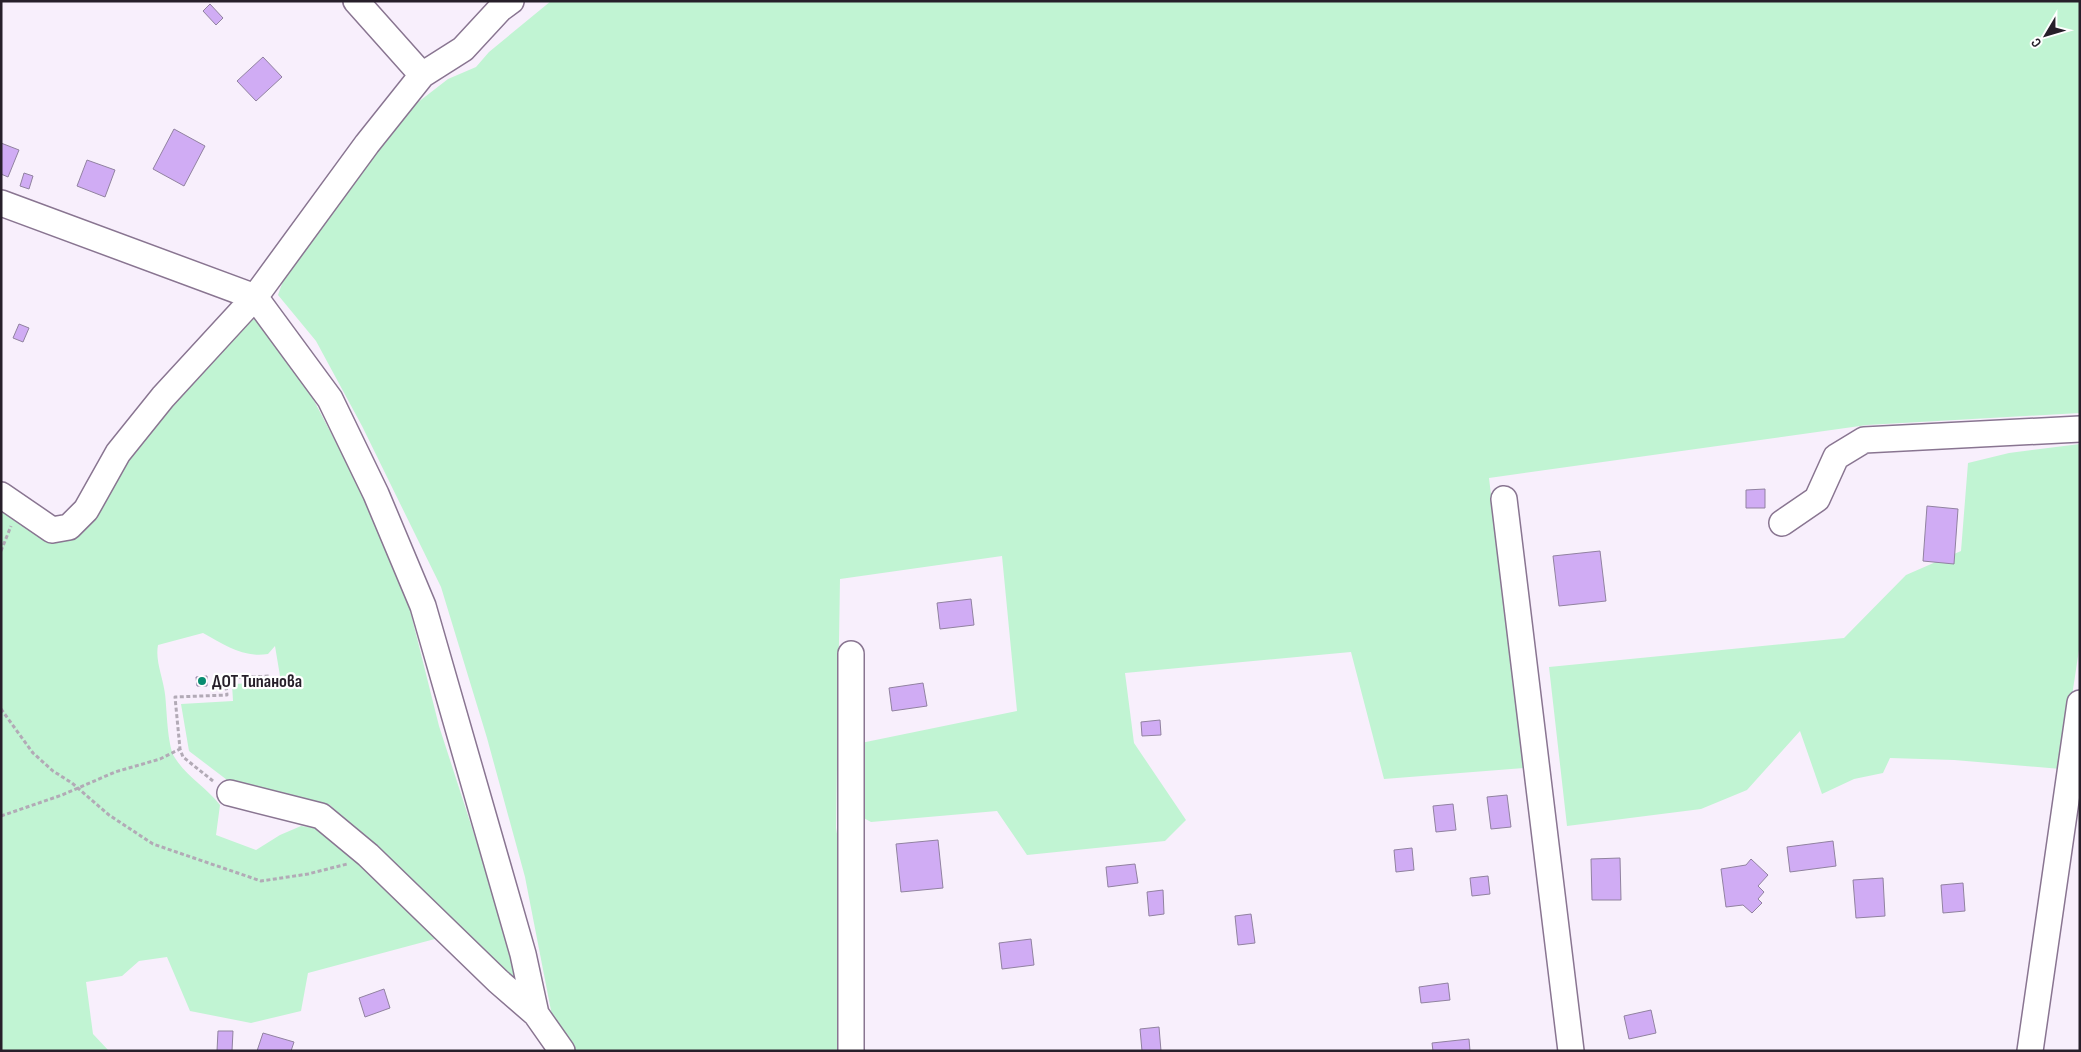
<svg xmlns="http://www.w3.org/2000/svg" width="2081" height="1052" viewBox="0 0 2081 1052" font-family="'Sofia Sans Condensed',sans-serif">
<rect width="100%" height="100%" fill="#f8effc"/>
<path fill="#c1f4d3" d="M551,1h1529v412l-213,12 -378,53 35,290 -140,11 -33,-127 -226,21 9,70 52,77 -21,21 -138,14 -30,-44 -126,11 -11,-6 -4,-72 161,-33 -15,-155 -162,23 -4,249 5,29 -3,20 4,174h-267l-20,-20 -30,-154 -38,-139 -46,-151 -79,-161 -46,-85 -38,-46 6,-17 68,-99 34,-44 31,-32 31,-24 28,-12 13,-15z
M243,319h11l10,9 33,40 70,134 37,84 35,140 80,247 -7,7 -182,-175 -99,-22 -42,-32 -8,-47 52,-3 -1,-17 49,-2 -6,-36 -7,8c-25,4 -43,-9 -65,-21l-45,12c-3,16 5,32 7,49 2,15 2,52 10,64 12,19 32,30 45,47l-4,30 40,15 24,-15 21,-9 21,3 124,107 -138,37 -7,38 -50,12 -61,-12 -23,-54 -28,4 -17,15 -36,6 7,52 16,17h-108v-546l52,33 72,-75z
M2080,444v199l-19,126 -107,-9 -64,-2 -7,15 -29,6 -32,15 -22,-63 -53,59 -46,19 -134,17 -18,-159 295,-29 62,-63 55,-24 7,-88 41,-10z"/>
<path fill="#d0acf4" stroke="#9182a0" d="M210,4l13,14 -7,7 -13,-14z
M263,57l19,20 -26,24 -19,-20z
M174,129l31,17 -21,40 -31,-17z
M1,143l18,7 -11,27 -7,-3z
M87,160l28,10 -10,27 -28,-11z
M24,173l9,3 -4,13 -9,-3z
M19,324l10,4 -6,14 -10,-4z
M1765,489v19h-19v-18z
M1927,506l31,3 -4,55 -31,-3z
M1600,551l6,50 -47,5 -6,-50z
M971,599l3,26 -34,4 -3,-26z
M207,676v10h-10l-1,-9z
M923,683l4,23 -35,5 -3,-23z
M1160,720l1,15 -19,1 -1,-14z
M1507,795l4,32 -20,2 -4,-32z
M1453,804l3,26 -20,2 -3,-26z
M938,840l5,48 -42,4 -5,-48z
M1833,841l3,25 -46,6 -3,-25z
M1412,848l2,22 -18,2 -2,-22z
M1620,858l1,42h-29l-1,-41z
M1751,859l17,16 -10,11 6,6 -6,7 4,4 -10,10 -9,-8 -17,2 -5,-38 25,-4z
M1135,864l3,19 -30,4 -2,-20z
M1488,876l2,18 -18,2 -2,-18z
M1883,878l2,38 -29,2 -3,-38z
M1963,883l2,28 -22,2 -2,-28z
M1163,890l1,24 -15,2 -2,-24z
M1251,914l4,29 -17,2 -3,-29z
M1031,939l3,26 -32,4 -3,-26z
M1448,983l2,17 -29,3 -2,-16z
M384,989l6,19 -25,9 -6,-19z
M1651,1010l5,23 -27,6 -5,-23z
M1159,1027l2,24h-19l-2,-22z
M218,1031h15l-1,20h-15z
M263,1033l31,9 -3,9h-34z
M1469,1039l1,12h-37l-1,-8z"/>
<g fill="none" stroke-linecap="round" stroke-linejoin="round">
<defs>
<path id="minor" d="M356,1l66,74
M1,203l254,94 75,102 46,95 47,112 100,348 13,60
M1,495l51,35 17,-3 17,-17 32,-57 45,-56 92,-100 112,-153 55,-69 41,-26 37,-40 11,-8
M1504,499l67,552
M1782,523l35,-24 19,-42 28,-17 216,-11
M851,654v397
M230,793l91,23 47,39 130,126 38,33 26,37
M2030,1051l50,-348"/>
</defs>
<use href="#minor" stroke="#897591" stroke-width="28"/>
<path stroke="#b2aab6" stroke-width="3" stroke-dasharray="4 2.5" stroke-linecap="butt" d="M1,551l10,-25
M1,709l32,44 20,18 19,12 37,32 44,29 108,37 47,-7 39,-10
M213,781l-30,-24 -3,-8 -5,-52 52,-2 -2,-17 46,-2
M1,816l61,-21 53,-23 45,-13 20,-10"/>
<use href="#minor" stroke="#fff" stroke-width="25"/>
</g>
<circle fill="#088b70" stroke="#fff" stroke-width="2" cx="202" cy="681" r="5"/>
<g text-anchor="middle" dominant-baseline="central" stroke-width="4.5" stroke-linejoin="round" paint-order="stroke">
<g font-size="18" font-weight="bold" fill="#271f2a" stroke="#fff" text-anchor="start">
<text x="212" y="681">ДОТ Типанова</text>
</g>
</g>
<rect width="2081" height="1052" fill="none" stroke="#271f2a" stroke-width="5"/>
<g transform="translate(2046 35) rotate(232)" stroke="#ffffff" stroke-width="4" paint-order="stroke">
<path d="M0-4L9 19L0 12L-9 19Z" fill="#271f2a"/>
<text y="-8" font-size="14" font-weight="bold" text-anchor="middle" fill="#271f2a">С</text>
</g>
</svg>
